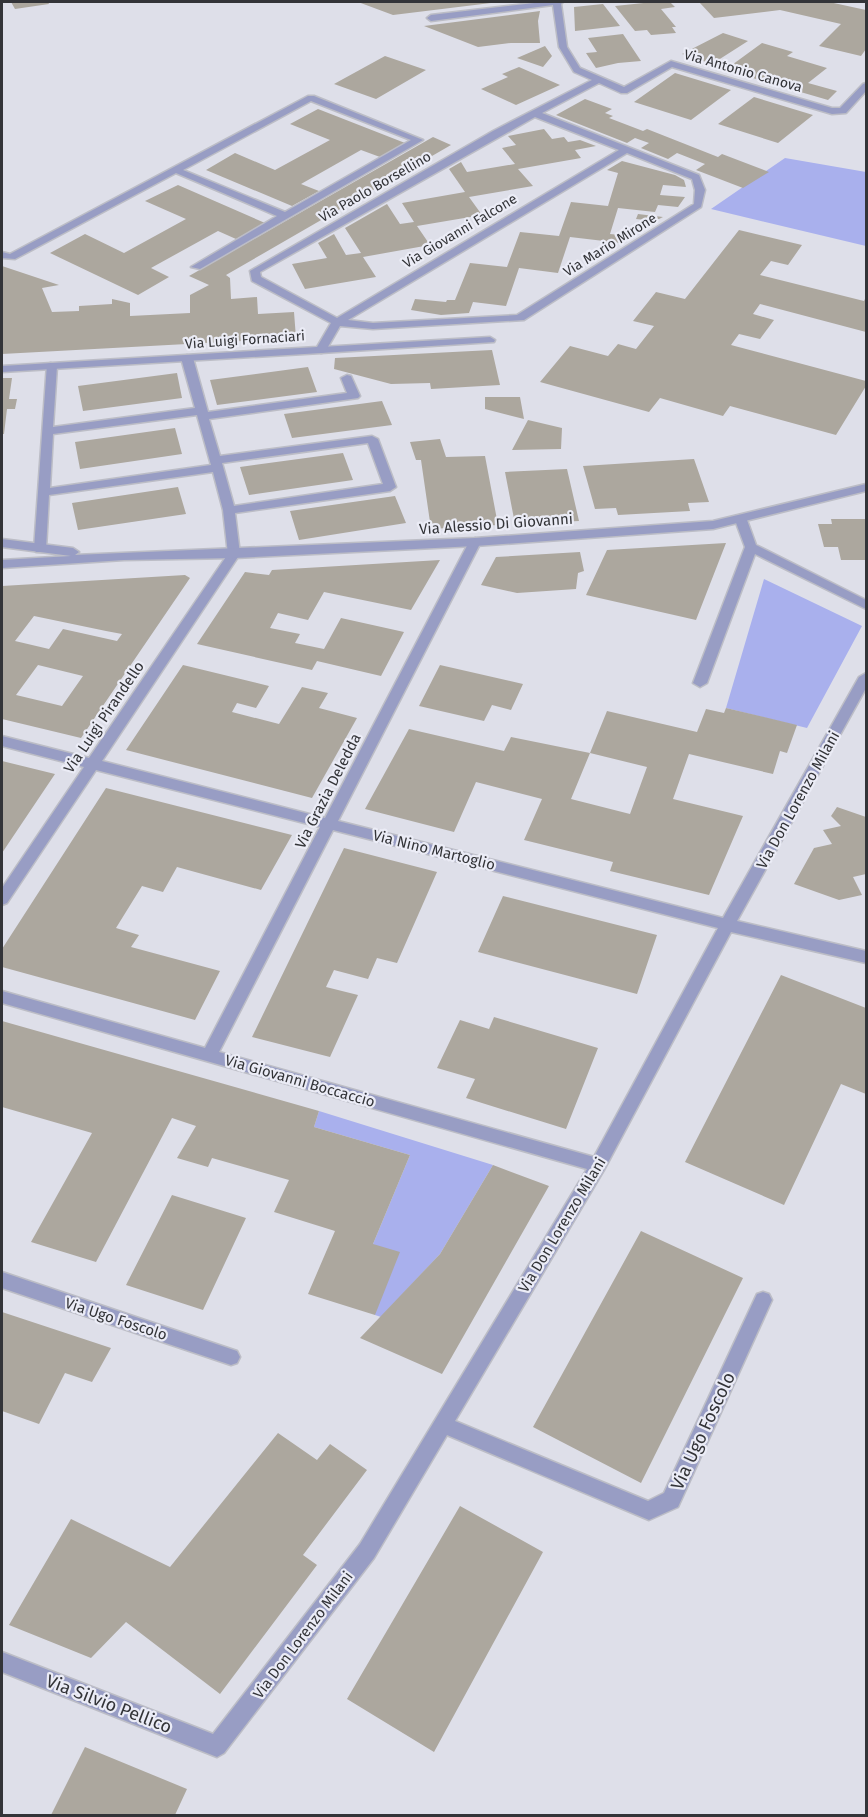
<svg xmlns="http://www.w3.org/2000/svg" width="868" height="1817" viewBox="0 0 868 1817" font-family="'Fira Sans',sans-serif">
<rect width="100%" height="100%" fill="#dedfe9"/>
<path fill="#a9b0ed" d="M785,158l81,14v74l-155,-37z
M764,579l98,47 -55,102 -81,-20z
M319,1111l174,54 -53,89 -59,63 -6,-2 -2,-71 37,-89 -96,-28z"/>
<path fill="#aca79e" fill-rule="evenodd" d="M11,2h37l1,2 -34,5z
M358,2h133v1l-98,12z
M653,2h17l5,5 -14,2 15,18h-4l4,6 -25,2 -4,-5 -12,1 -20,-25z
M699,2h130l37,8v39l-5,7 -42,-10 22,-22 -61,-14 -66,8z
M603,4l17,22 -45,5 -1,-24z
M540,11l-2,10 2,22h-29l-33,4 -54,-21z
M723,33l25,8 -36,23 -30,-10z
M623,34l18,27 -23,2 -22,5 -10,-15 11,-1 -9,-14z
M762,43l31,9 -6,4 40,12 -19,15 29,8 -9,9 -103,-30z
M545,46l7,10 -9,11 -26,-9z
M385,56l41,14 -50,29 -42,-15z
M519,67l41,18 -44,20 -35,-16 27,-12 -6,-3z
M675,73l56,17 -40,30 -57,-18z
M754,97l59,18 -35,28 -60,-19z
M585,99l27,10 -7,4 8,3 -4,2 34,13 4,-2 71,28 4,-3 47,18 -26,16 -47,-18 9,-6 -28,-11 -9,6 -27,-11 8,-5 -14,-5 -8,5 -71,-28z
M318,109l87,34 -25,14 -19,-7 -60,34 18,7 -27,15 -86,-36 29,-17 40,17 55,-30 -40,-16z
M544,129l8,10 12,-2 4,5 12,-2 16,6 -21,4 6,8 -63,11 15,17 -64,11 13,18 -65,11 13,19 -67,12 13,20 -71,12 -13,-25 35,-6 -9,-15 16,-9 12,21 15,-2 -16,-25 42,-24 13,20 14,-2 -12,-19 63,-11 -16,-23 12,-7 6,10 48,-8 -13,-16 14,-3 -8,-9z
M433,137l18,8 -225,130 4,3 1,21 26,-2 1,17 36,-2 2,26 -294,16v-88l57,19 -17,3 10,24 27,-1v-5l33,-2v-5l18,4v13l60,-3v-18l19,-10 -20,-9z
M622,161l53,14 9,5 2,7 -23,-2 -3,10 25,2 -7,10 -20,-2 -3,7 -37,-4 -8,26 21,2 -10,7 -51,-6 -12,36 -39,-5 -13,38 -33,-4 -4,11 -28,2 -30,-5 4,-11 31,3 1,-2h8l15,-37 37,4 13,-35 39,4 12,-34 37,4 10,-33 -11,-3z
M178,185l87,38 -29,16 -18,-8 -58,32 -9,5 18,9 -31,18 -88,-42 35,-19 39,19 62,-34 -41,-18z
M638,214l25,3 -8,4 -19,-2z
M739,230l63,15 -14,20 -17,-4 -11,14 104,26 2,-4v35l-106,-28 -7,10 21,6 -14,19 -21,-5 -8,11 135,36v5l-30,49 -106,-29 -7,10 -63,-18 -11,14 -109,-30 30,-36 38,10 10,-12 18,5 18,-23 -21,-5 23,-29 29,7z
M492,350l8,35 -69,4 -1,-6 -39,1 -57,-15 1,-11z
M308,367l9,25 -100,13 -7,-25z
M177,373l5,25 -99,13 -5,-25z
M2,378h10l-3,21h8l-2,10h-8l-3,25h-2z
M485,397h35l4,22 -39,-10z
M382,401l10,24 -100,13 -8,-24z
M528,420l34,8 -1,21 -49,1z
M175,428l7,26 -102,15 -5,-27z
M440,439l6,18 39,-1 13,69 -67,4 -10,-69h-5l-6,-18z
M343,453l10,27 -104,15 -9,-28z
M694,459l15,43 -21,1 2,8 -72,4 -2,-7 -21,1 -12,-43z
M567,469l12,52 -64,3 -10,-52z
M178,487l8,27 -108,16 -6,-27z
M395,496l11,27 -107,17 -9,-29z
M831,519h35v41h-25l-3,-13h-14l-6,-23h14z
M726,543l-30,77 -110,-25 21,-45z
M580,552l4,19 -6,2 -2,16 -59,4 -36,-8 15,-28z
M440,560l-29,50 -87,-18 -16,28 -30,-7 -8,15 30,6 -5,9 29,6 17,-31 63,14 -23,44 -64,-15 -5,9 -115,-26 48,-72 24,3 3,-5z
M185,575l5,3 -109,160 -79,-19v-133zM34,616l72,15 16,3 -5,7 -54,-12 -14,20 -34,-8zM38,665l45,11 -21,30 -46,-11z
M183,665l86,21 -13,22 -19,-5 -5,9 47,12 23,-37 26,6 -9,15 38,10 -45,80 -186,-48z
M440,665l83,19 -12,26 -19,-5 -8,16 -65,-15z
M726,708l71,17 -10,28 -7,-2 -7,23 -84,-20 -16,45 70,17 -34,79 -99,-24 3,-9 -89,-22 18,-41 -66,-17 -22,50 -89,-23 44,-80 95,22 7,-14 79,16 17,-42 90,21 9,-23 18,4zM590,753l57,14 -17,47 -59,-15z
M2,761l53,13 -53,79z
M106,788l186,47 -31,55 -84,-23 -14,25 -21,-6 -26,42 23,7 -8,12 89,24 -25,49 -193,-53v-18z
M837,807l29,10v57l-13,3 9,18 -23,5 -45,-16 20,-36 18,-4 -9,-14 18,-4 -10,-10z
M344,848l93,24 -40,91 -20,-5 -9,21 -34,-9 -8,17 32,8 -28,62 -78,-20z
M503,896l154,39 -20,59 -159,-42z
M781,975l85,33v86l-25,-10 -57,121 -99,-43z
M494,1017l104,31 -32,81 -100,-31 9,-19 -38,-11 23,-48 29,9z
M2,1021l317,90 -5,16 96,28 -37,89 27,8 -25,63 -67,-21 27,-63 -61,-19 15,-32 -77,-22 -4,9 -31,-9 19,-32 -24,-8 -76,144 -65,-20 61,-109 -90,-26z
M493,1165l56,21 -107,188 -82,-36 80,-84z
M172,1195l74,23 -43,92 -77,-25z
M641,1231l102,47 -102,205 -108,-56z
M2,1312l109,36 -19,34 -27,-9 -26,51 -37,-13z
M278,1433l39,27 13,-16 37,26 -64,85 14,10 -97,129 -94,-72 -35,36 -82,-33 62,-106 99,48z
M460,1506l83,46 -109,200 -87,-53z
M85,1747l102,42 -12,26h-124z"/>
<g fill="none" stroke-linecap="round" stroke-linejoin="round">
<defs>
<path id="service" d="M308,96h6l109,44 -223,129 -9,-2 86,-51 -101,-43 -161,86 -13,-1v-6l8,2zM311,101l100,39 -126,72 -102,-42z
M187,355l6,3 15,54 139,-19 -6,-15 6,-3 4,1 9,20 -2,2 -149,21 11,37 152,-20 6,3 18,48 -6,4 -155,22 5,41 -6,4 -6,-4 -5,-44 -10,-38 -164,23 -3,54 -2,3h-8l-2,-3 13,-185 4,-1 6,3 -4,61 142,-19 -14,-50zM197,415l14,50 -161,23 3,-54zM368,443l15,41 -149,22 -12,-43z"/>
<path id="pedestrian" d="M490,337l5,3 -1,2 -173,11 -5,-3 5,-3z"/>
<path id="minor" d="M543,2h20l-2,2 6,43 13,21 44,19 47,-26 161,47h8l23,-24 3,-1v8l-20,22 -14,1 -160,-47 -45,26h-6l-22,-10 -57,30 157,62 6,15 -4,17 -177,113 -151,9 -33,-3 -15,26 -4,1 -319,19v-6l315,-19 14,-24 -79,-42 -2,-10 243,-140 99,-51 -18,-8 -15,-25 -6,-42 -122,16 -4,-3 4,-3zM535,117l84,33 -282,168 -76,-41 -1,-5zM627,153l65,26 3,11 -1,14 -177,111 -144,8 -25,-3z
M741,516l6,4 9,25 110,55v9l-111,-55 -48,129 -7,4 -7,-4 52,-136 -10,-27z
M475,538l6,4 -143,279 385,97 136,-241 7,-4v15l-129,233 129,30v12l-135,-31 -127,238 -149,251 193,80 16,-8 93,-199 6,-2 6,2 3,6 -94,207 -29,13 -202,-85 -73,123 -150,195 -7,4 -215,-85v-20l211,82 147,-190 227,-375 -585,-166v-12l203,57 115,-221 -224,-57 -89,133 -5,2v-17l82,-121 -82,-21v-10l87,22 141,-207 4,-1 6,4 -138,207 223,57 144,-276zM333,830l385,98 -124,229 -375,-105z
M2,1272l229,77 6,2 3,6 -3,6 -6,2 -229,-77z"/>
<path id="tertiary" d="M866,484v7l-153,38 -238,17 -241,12 -110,2 -122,8v-8l69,-4 -69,-9v-8l71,9 6,4 -4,3 400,-17 238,-17z"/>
</defs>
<use href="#service" stroke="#bcbdc6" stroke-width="3"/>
<use href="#pedestrian" stroke="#bcbdc6" stroke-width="3"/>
<use href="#minor" stroke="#bcbdc6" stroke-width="3"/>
<use href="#tertiary" stroke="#bcbdc6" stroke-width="3"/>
<use href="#service" fill="#989dc4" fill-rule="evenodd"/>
<use href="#pedestrian" fill="#989dc4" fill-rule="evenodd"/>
<use href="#minor" fill="#989dc4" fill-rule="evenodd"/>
<use href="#tertiary" fill="#989dc4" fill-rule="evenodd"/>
</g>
<g text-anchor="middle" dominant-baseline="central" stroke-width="4.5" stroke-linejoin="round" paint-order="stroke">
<g font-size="14" fill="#333438" stroke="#ebecf6">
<text transform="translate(743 71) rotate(16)">Via Antonio Canova</text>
<text transform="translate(375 187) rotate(-30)">Via Paolo Borsellino</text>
<text transform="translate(460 231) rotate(-31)">Via Giovanni Falcone</text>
<text transform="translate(610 245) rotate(-32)">Via Mario Mirone</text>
<text transform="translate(245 340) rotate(-4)">Via Luigi Fornaciari</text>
</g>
<g font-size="15" fill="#333438" stroke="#ebecf6">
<text transform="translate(496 524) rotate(-4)">Via Alessio Di Giovanni</text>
<text transform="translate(104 717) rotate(-56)">Via Luigi Pirandello</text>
<text transform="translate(328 791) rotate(-63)">Via Grazia Deledda</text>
<text transform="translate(798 800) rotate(-61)">Via Don Lorenzo Milani</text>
<text transform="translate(434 850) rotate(14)">Via Nino Martoglio</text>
<text transform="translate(300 1081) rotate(16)">Via Giovanni Boccaccio</text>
<text transform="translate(562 1225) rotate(-59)">Via Don Lorenzo Milani</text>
<text transform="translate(116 1319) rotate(18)">Via Ugo Foscolo</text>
<text transform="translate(303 1635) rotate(-53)">Via Don Lorenzo Milani</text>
</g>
<g font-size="18" fill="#333438" stroke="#ebecf6">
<text transform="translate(703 1431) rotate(-65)">Via Ugo Foscolo</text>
<text transform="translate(109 1704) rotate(21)">Via Silvio Pellico</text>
</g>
</g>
<rect width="868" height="1817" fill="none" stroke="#333438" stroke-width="6"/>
</svg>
